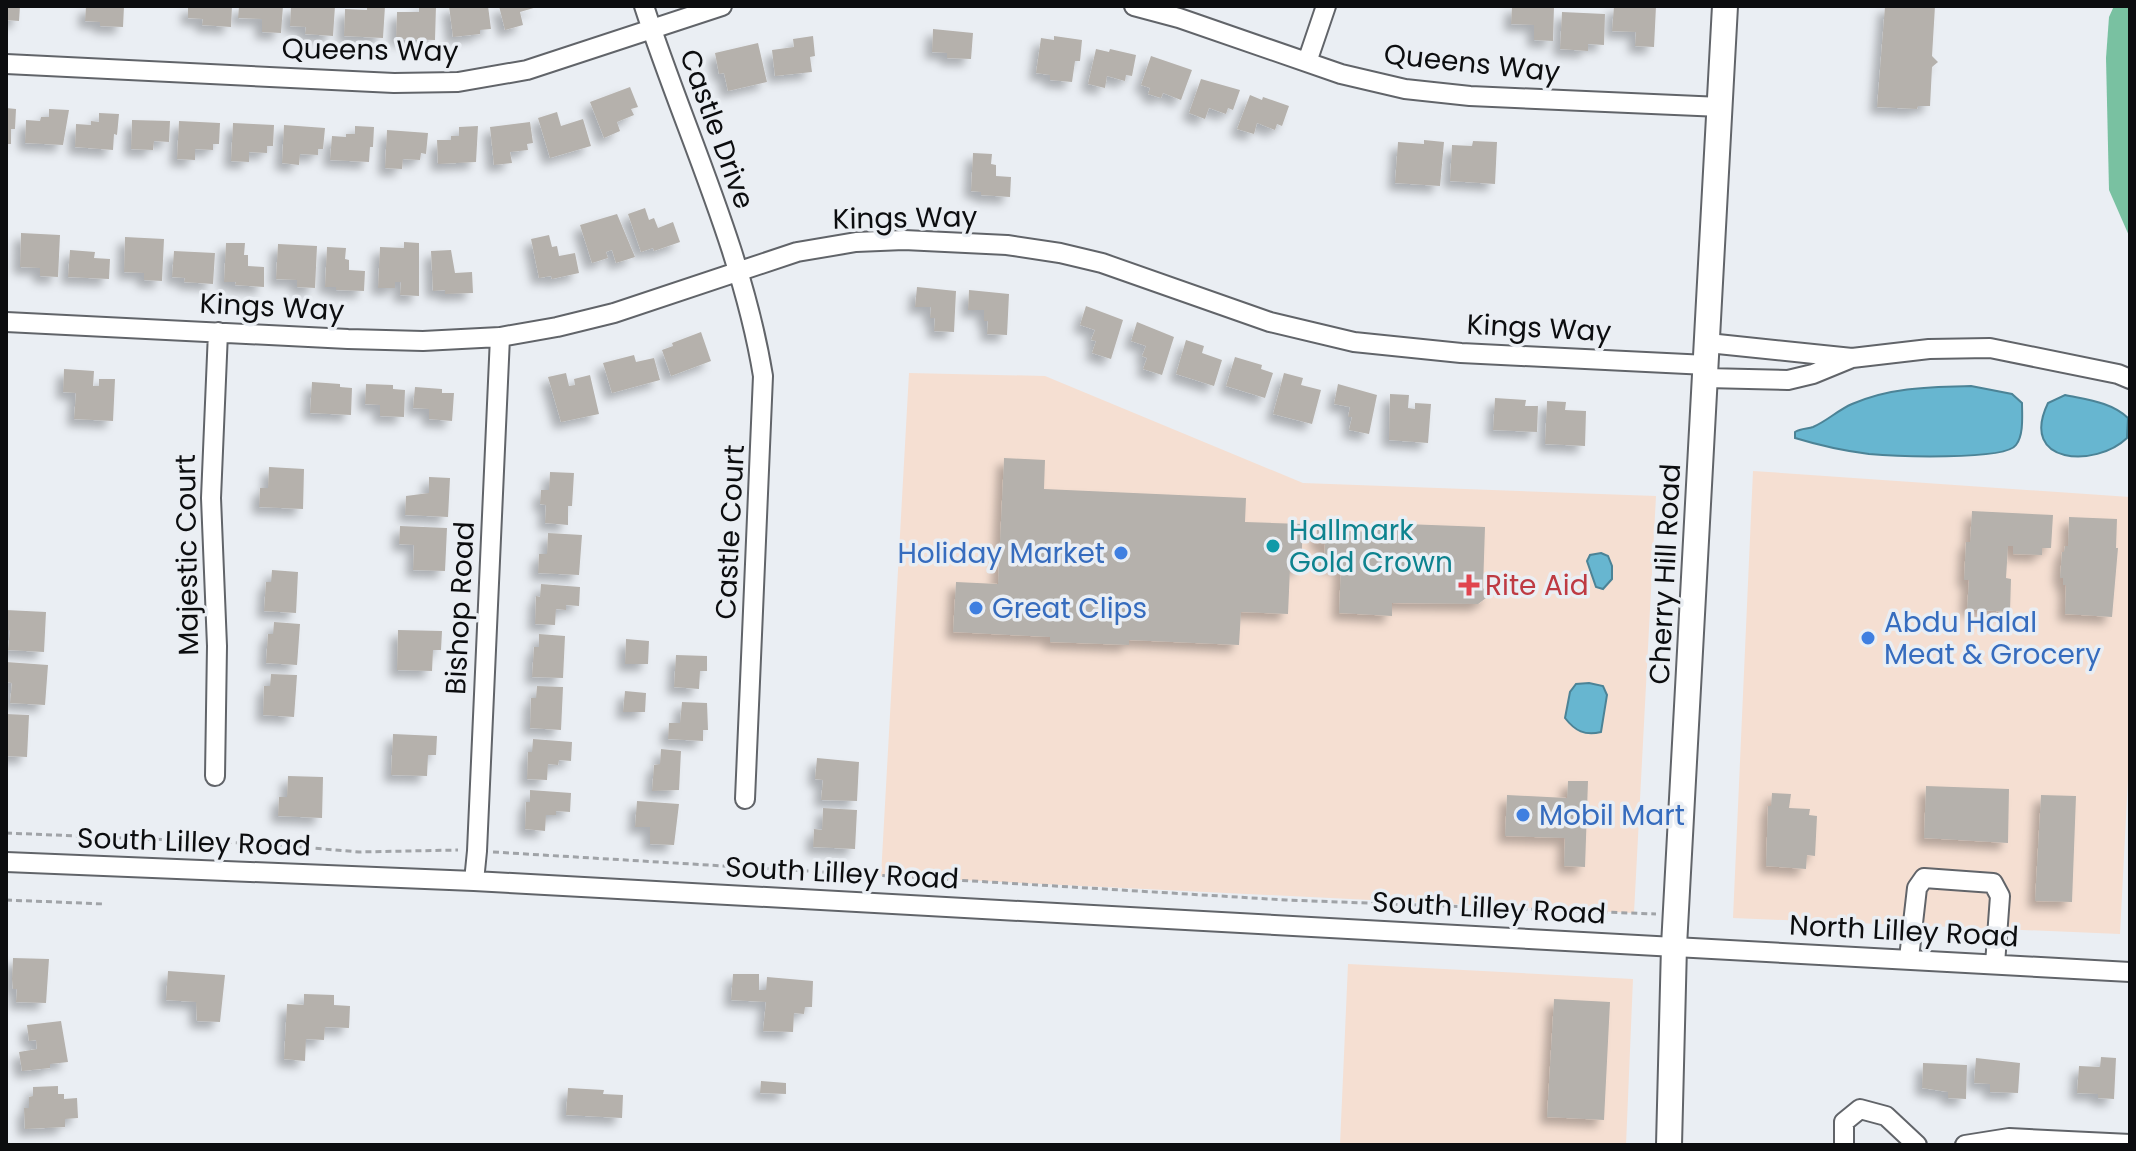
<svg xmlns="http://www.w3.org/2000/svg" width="2136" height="1151" viewBox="0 0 2136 1151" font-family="Poppins,sans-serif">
<defs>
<filter id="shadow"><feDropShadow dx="-7" dy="7" stdDeviation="4" flood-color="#0004"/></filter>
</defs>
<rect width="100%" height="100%" fill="#eaeef3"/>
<path fill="#f5dfd2" d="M909,373l136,3 258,107 353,13 -22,417 -753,-37z
M1753,471l377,26v243l-10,194 -387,-16z
M1348,964l285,15 -7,166h-286z"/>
<path fill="#79c1a1" d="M2114,6h16v232l-21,-48 -3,-132 3,-41z"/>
<path fill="#67b6d0" stroke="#4c8396" stroke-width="2" d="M1971,386l41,8 10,9c0,12 2,32 -6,42 -11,16 -125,11 -147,9 -24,-3 -51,-9 -74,-16v-6c6,-4 13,-3 18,-5 14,-6 25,-17 39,-23 38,-17 78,-17 119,-18z
M2065,395c23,5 46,7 63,23l-1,20c-31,30 -109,27 -79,-35z
M1601,553l7,3 4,10v13l-9,10 -7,-2 -9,-26 3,-6z
M1589,683l14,3 4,9 -6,37c-16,4 -26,-1 -36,-14l5,-26 6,-8z"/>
<path fill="#b5b1ac" filter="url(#shadow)" d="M6,6h14l-1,15 -13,-1z
M86,6h38l-1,21 -23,-1v-4l-15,-1z
M188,6h44l-1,21 -29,-2 1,-6 -15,-1z
M239,6h44l-2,27 -19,-1v-13l-24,-1z
M291,6h44l-2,30 -28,-2 1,-7 -16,-1z
M367,6h18l-2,32 -39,-2 1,-27 22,1z
M419,6h17l-1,34 -39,-1 1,-27h22z
M449,6h39l3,23 -11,1v4l-27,3z
M499,6h38v1l-17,5 3,13 -18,5z
M1512,6h42l-1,35 -19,-1v-15l-23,-1z
M1614,6h42l-2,41 -19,-1 1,-14 -24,-1z
M1885,6h50l-3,50 6,6 -6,5 -2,39h-12l-1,3 -40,-2z
M1562,12l43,2 -1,31 -16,-1v7l-28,-2z
M933,29l40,4 -2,26 -24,-1v-5l-15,-1z
M813,36l2,20 -5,1 2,15 -37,4 -3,-26 22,-3 -1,-8z
M1054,36l28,4 -2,21h-5l-3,21 -22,-2v-5l-14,-2 5,-35 13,2z
M758,43l9,39 -39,9 -4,-18 -5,1 -4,-21z
M1096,49l13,3 1,-3 26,6 -4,21 -6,-1 -1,6 -18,-5 -2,12 -17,-4z
M1151,56l41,14 -11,30 -18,-7 -2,5 -13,-4 2,-6 -9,-3z
M1201,79l39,11 -7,20 -5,-2 -2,6 -17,-6 -4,11 -16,-6z
M630,87l8,20 -7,2 3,6 -17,7 3,9 -16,7 -14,-36z
M1250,95l12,5 1,-3 26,9 -7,20 -5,-2 -2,6 -18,-7 -3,11 -17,-5z
M6,108l10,1 -1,20h-4v15h-5z
M49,109l20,1 -6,35 -38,-2 1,-23 14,1 1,-4h8z
M557,112l4,14 22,-7 8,27 -41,12 -12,-40z
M99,113l20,1 -2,21 -3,-1 -1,16 -38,-3 1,-23 15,1v-4l8,1z
M132,120l38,1 -1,21 -15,-1 -1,9 -22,-1z
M179,121l41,2 -1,21h-6v6l-18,-1v11l-18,-1z
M530,122l3,21 -6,1 1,6 -18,2 2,11 -18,2 -4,-38z
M233,123l41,2 -1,21h-6v7l-18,-1v10l-18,-1z
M284,125l41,3 -2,21h-5v6l-18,-1 -1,11 -17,-2z
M355,126l19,1 -1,20h-3l-1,15 -39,-2 2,-24 14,1v-3h9z
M478,126l-2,36 -38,2 -1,-24h14v-4h8v-9z
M387,130l41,3 -2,21 -5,-1 -1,7 -17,-1 -1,10 -17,-1z
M1424,140l20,2 -4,44 -45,-3 3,-41 26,2z
M1473,141l24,1 -2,42 -45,-3 2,-36 20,1z
M973,153l19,1 -1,10 5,1v11l15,1 -1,20 -29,-2v-3l-10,-1z
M645,208l4,12 5,-2 4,10 15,-6 7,20 -26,9 -1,-3 -12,4 -13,-38z
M617,214l18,43 -19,6 -4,-13 -6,2 2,6 -16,5 -12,-38z
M21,233l39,2 -2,42 -18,-1v-8l-20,-1z
M549,235l3,12 5,-1 2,10 16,-3 4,20 -27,6 -1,-3 -12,2 -8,-39z
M125,237l39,2 -2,42 -18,-1v-7l-20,-1z
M404,242l15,1v53l-19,-1 1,-13h-6v6h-17l2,-41 24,1z
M226,243h19l-1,12h4v11l16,1v20l-29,-2 1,-3h-12z
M278,244l39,2 -2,42 -18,-1v-7l-21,-1z
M327,247l19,1 -1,11 4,1v10l16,1 -1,20 -28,-1v-3h-11z
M70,250l25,2 -1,6 16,1 -1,20 -41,-2z
M451,250l4,23 17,-1 1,21 -28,1v-4l-12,1 -2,-40z
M174,251l41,2 -2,31 -29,-2 1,-4 -13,-1z
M917,287l39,4 -2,41 -20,-1 1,-13h-5l1,-11h-16z
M969,290l40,4 -2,41 -20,-1 1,-13h-4v-11h-16z
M1086,306l37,14 -12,39 -19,-6 4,-12 -5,-1 4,-10 -15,-5z
M1137,322l37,15 -12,38 -19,-6 4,-11 -5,-2 4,-10 -15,-5z
M701,332l10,29 -40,15 -9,-26 11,-4 -1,-3z
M1186,340l18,6 -2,7 20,7 -8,26 -38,-12z
M634,355l2,7 18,-4 6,22 -48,13 -9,-30z
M1235,357l27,8 -1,4 12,4 -8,25 -39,-12z
M64,369l30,2 -1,15h6v-7h16l-2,42 -39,-2 2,-26 -13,-1z
M566,373l3,13 6,-1 -1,-6 16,-4 9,39 -38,8 -13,-45z
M1284,373l19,5 -2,7 20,5 -9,34 -39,-10z
M312,382l28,2v3l12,1 -1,27 -41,-2z
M366,384l27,1v4l12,1 -1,27 -24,-1v-11l-15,-1z
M1338,384l39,11 -8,39 -20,-4 3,-13h-4l2,-10 -16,-3z
M415,387l27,2v4h12l-2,28 -23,-2v-10l-16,-1z
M1390,394l19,1 -1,13 7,1v-6l16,1 -3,39 -39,-3z
M1495,398l31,2 -1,6h13l-1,26 -44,-2z
M1547,401l19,1 -1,8 21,1 -1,35 -40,-2z
M1004,458l41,2 -1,29 202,9 -1,24 58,2 -2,45 -11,-1 -2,46 -47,-2 -2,33 -110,-5v5l-79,-3v-5l-97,-5 3,-50 42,2z
M269,467l35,2 -1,40 -44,-2 1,-19h8z
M550,472l24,1 -2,33h-4v19l-23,-2 1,-18 -6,-1 1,-14h8z
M429,477l21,1 -2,39 -43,-2 1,-19 23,-3z
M1972,511l81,4 -2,33h-9v7l-29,-1v-8h-5l-2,32 5,1 -1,33 -43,-3 2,-29h-5l2,-38h4z
M2069,517l48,2 -1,29h2l-6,69 -47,-3 1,-29h-3v-7h-3l2,-26h2l1,-6h3z
M1378,523l107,4 -2,61 7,7 -12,9 -86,-1v13l-53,-3 2,-47 -17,-1 1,-21 -8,-1v-13l61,2z
M400,526l47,2 -2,43 -32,-1 1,-25 -15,-1z
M548,533l34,2 -3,40 -41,-2 1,-19h8z
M272,570l26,2 -2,41 -32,-2 2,-29h5z
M541,584l39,3 -1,19 -13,-1v5l-10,-1 -1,16 -20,-1 1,-28 4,1z
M6,610l40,2 -2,40 -36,-2 2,-20h-4z
M274,622l26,2 -3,41 -31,-2 2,-29h5z
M398,630l44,1 -1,19h-8l-1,21 -35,-1z
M539,634l26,2 -2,42 -31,-1 2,-30h5z
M626,639l23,2 -1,23h-23z
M676,655l31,1v15h-7l-1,18 -25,-2z
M6,662l42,3 -3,40 -35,-2 2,-20 -6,-1z
M271,674l26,1 -3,42 -31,-2 1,-29h6z
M537,686l26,1 -2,43 -31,-2 1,-30h5z
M625,691l21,2 -1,19h-22z
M682,702l25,1 1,27h-5v11l-35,-2 1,-16h11z
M6,714l23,1 -2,42 -21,-1z
M393,734l44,2 -1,19h-8l-1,21 -36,-1z
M533,739l39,3 -1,19 -12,-1 -1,5 -10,-1 -1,16 -20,-1 1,-27h4z
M661,749l20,2 -2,39 -27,1 2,-26 6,-1z
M817,758l42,4 -2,39 -36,-1 2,-20 -8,-1z
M288,776l35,1 -1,41 -44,-2 1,-19h8z
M1568,781h20l-3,86 -21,-1 1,-28 -60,-2 2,-41 60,3z
M1926,786l83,3 -1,54 -84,-5z
M530,790l41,3 -1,19 -14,-1v4h-10l-1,16 -20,-2 1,-27h4z
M1772,793l19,1 -2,14 21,1 -1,6 8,1 -2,40 -8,-1 -1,14 -40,-3 2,-60h3z
M2041,795l35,1 -4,106 -37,-1z
M637,801l42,3 -5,41 -24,-1v-17h-15z
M823,808l34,2 -2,39 -42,-2 1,-18 8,1z
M13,958l36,1 -3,44 -30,-1 1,-13h-4l-1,-10z
M168,971l57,4 -5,47 -23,-1 -1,-19 -30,-2z
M733,974h26v16h7l1,-13 46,4 -1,26h-7l-1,7 -10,-1 -1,19 -30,-1 3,-29 -35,-2z
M304,994l30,1v10l16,1 -1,22 -24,-1 -1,13 -18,-1 -1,22 -21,-2 3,-55 17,1z
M1554,999l56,3 -6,118 -57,-3z
M61,1021l7,41 -18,2v4l-28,3 -3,-19 18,-3 -1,-9 -7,1 -2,-16z
M2101,1057l15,1 -2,41 -16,-1v-4l-21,-1 2,-27 21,1z
M1976,1058l44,5 -2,30 -28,-1v-8l-16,-1z
M1923,1063l44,2 -1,34 -18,-1v-6l-26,-4z
M761,1081l25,2v11l-26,-1z
M58,1086v8h6v5l13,-1 1,20 -13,1v8l-40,2 -1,-21h5v-11l4,-1v-9z
M568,1088l36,2 -1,4 20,1 -1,23 -56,-3z"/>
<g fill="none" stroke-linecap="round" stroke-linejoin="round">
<defs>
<path id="minor" d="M644,6c40,123 98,242 119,370l-18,423
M1134,6l45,12 162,56 64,15 65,7 251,11
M1307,62l19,-56
M6,64l388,19 64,-1 69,-12 195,-64
M6,322l342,17 75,2 77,-4 57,-10 57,-14 183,-61 59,-10 48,-2 103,5 53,8 42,10 168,59 84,20 107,11 246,12
M1852,358l77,-9 61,-1 128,26 12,5
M1706,378l82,2 25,-6 39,-16 -144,-15
M215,776l2,-130 -6,-148 7,-166
M6,862l468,19 1656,91
M474,881l3,-30 23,-514
M1909,958l8,-70 7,-10 69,5 7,13 -5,68
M1844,1145v-23l16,-13 26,7 31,29
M1965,1145l44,-7 121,6"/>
<path id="major" d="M1669,1145l5,-199 51,-940"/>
</defs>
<use href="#minor" stroke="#616469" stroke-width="22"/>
<use href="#major" stroke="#616469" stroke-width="28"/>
<path stroke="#a0a3a7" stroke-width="3" stroke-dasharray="6 4" stroke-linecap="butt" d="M6,833l260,11 93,8 99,-2
M493,852l793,48 370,14
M6,900l99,4"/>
<use href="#minor" stroke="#fff" stroke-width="18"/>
<use href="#major" stroke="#fff" stroke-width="24"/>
</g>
<circle fill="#0f9aa8" stroke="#eaeef3" stroke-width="3" cx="1273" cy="546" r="8"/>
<g fill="#3f7fe0" stroke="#eaeef3" stroke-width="3">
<circle cx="1121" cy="553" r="8"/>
<circle cx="976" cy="608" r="8"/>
<circle cx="1868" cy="638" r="8"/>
<circle cx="1523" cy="815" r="8"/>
</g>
<path fill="#e0444e" stroke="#eaeef3" stroke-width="3" d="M1465 573h8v8h8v8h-8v8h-8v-8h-8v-8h8z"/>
<g text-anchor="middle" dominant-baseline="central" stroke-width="7" stroke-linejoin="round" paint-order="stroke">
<g font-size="28" fill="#0c0d0f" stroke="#eaeef3">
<text transform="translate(370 50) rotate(1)">Queens Way</text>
<text transform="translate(1472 63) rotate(6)">Queens Way</text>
<text transform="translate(717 129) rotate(70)">Castle Drive</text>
<text transform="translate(905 218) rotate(-1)">Kings Way</text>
<text transform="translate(272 307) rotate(3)">Kings Way</text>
<text transform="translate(1539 328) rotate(3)">Kings Way</text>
<text transform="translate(730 532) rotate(-87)">Castle Court</text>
<text transform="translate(187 555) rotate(-91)">Majestic Court</text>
<text transform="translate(1665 574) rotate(-87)">Cherry Hill Road</text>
<text transform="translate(460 608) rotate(-87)">Bishop Road</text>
<text transform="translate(194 842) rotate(2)">South Lilley Road</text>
<text transform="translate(842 873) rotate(3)">South Lilley Road</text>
<text transform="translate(1489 908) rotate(3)">South Lilley Road</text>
<text transform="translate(1904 931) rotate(3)">North Lilley Road</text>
</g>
<g font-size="28" fill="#0d838f" stroke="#eaeef3" text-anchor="start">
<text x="1289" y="530">Hallmark<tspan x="1289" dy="32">Gold Crown</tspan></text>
</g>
<g font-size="28" fill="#366cbe" stroke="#eaeef3" text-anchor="start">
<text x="1105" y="553" text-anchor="end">Holiday Market</text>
<text x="992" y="608">Great Clips</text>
<text x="1884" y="622">Abdu Halal<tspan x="1884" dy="32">Meat &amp; Grocery</tspan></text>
<text x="1539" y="815">Mobil Mart</text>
</g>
<g font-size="28" fill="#be3a42" stroke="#eaeef3" text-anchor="start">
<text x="1485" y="585">Rite Aid</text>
</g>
</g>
<rect width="2136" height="1151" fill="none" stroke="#0c0d0f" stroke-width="16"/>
</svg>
